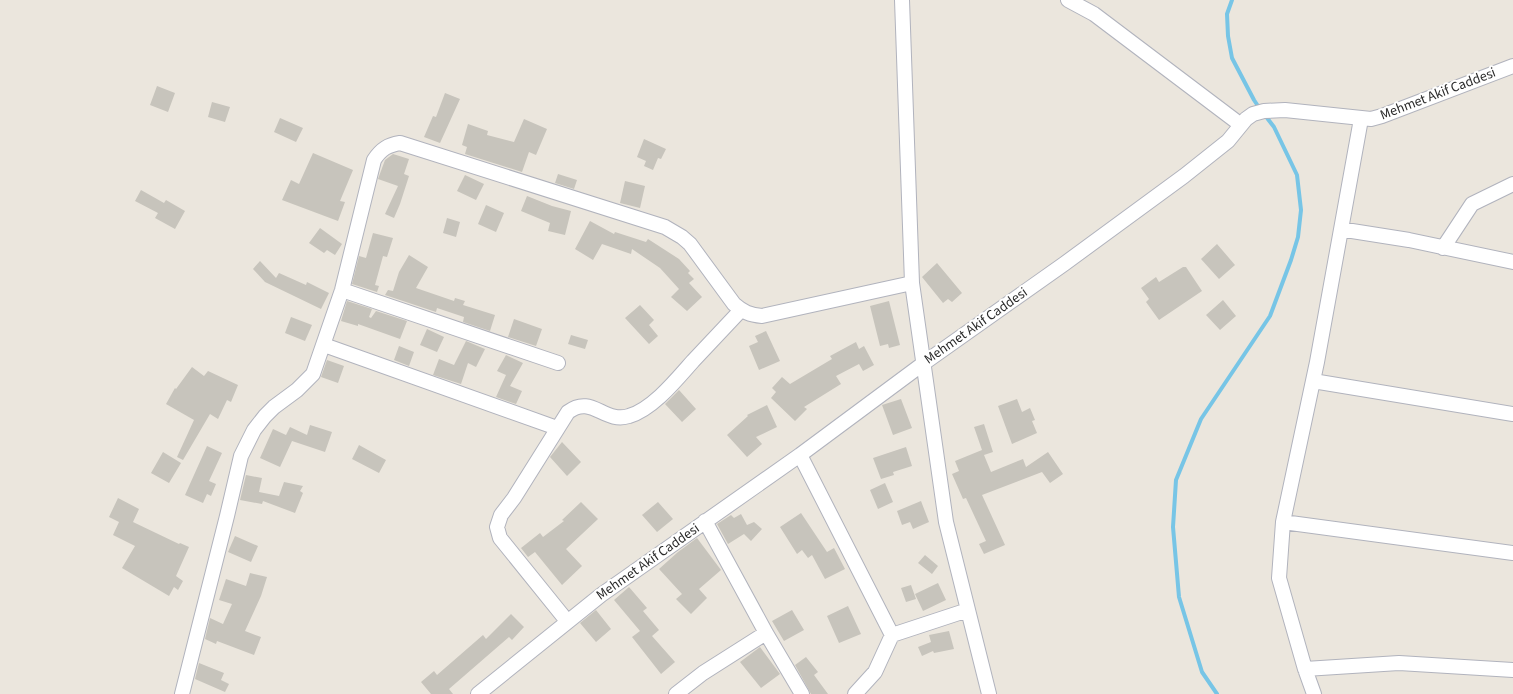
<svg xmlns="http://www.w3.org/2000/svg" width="1513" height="694" viewBox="0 0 1513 694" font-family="'Source Sans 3',sans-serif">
<rect width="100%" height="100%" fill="#ebe6dd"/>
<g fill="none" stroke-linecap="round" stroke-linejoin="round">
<path stroke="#77c5e6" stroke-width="4" d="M1232,0l-5,14 1,22 4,22 22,42 6,9
M1217,694l-15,-22 -23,-75 -6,-70 3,-47 25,-61 69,-103 21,-56 7,-23 3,-27 -4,-35 -23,-48 -10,-13"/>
</g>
<path fill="#c7c4bc" d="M157,86l18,7 -7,19 -18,-7z
M445,93l15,6 -20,44 -16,-6 9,-21 3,1z
M212,102l18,5 -5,15 -17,-5z
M280,118l23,10 -7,14 -22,-10z
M524,119l23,10 -11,26 -7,-3 -7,20 -57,-18 2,-7 -5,-2 6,-21 20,7 -1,4 27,7z
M644,139l22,10 -5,10 -3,-1 -5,12 -9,-4 2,-5 -9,-4z
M313,153l40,17 -13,31 5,1 -7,19 -56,-21 9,-20 8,4z
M393,154l16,5 -5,15 5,2 -9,28 -6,14 -9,-4 13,-28 -20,-7 7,-19z
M558,174l19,6 -3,9 -19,-6z
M465,175l19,9 -8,16 -19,-9z
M625,181l20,5 -5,22 -20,-5z
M141,190l23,13 2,-3 19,11 -10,18 -20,-11 3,-5 -23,-12z
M527,196l25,10 19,5 -6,24 -17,-4 2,-8 -29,-12z
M486,205l18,8 -8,19 -18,-8z
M447,218l13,4 -4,15 -13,-4z
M590,221l24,13 1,-2 31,10 2,-3 31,20 11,12 -2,2 6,6 -5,4 13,14 -15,14 -16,-14 8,-8 -19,-21 -28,-19 -1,5 -29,-10 -9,16 -18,-11z
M320,228l22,16 -7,11 -8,-5 -3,3 -15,-10z
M373,233l20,5 -6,19 -4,-1 -8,29 4,1 -2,6 -25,-8 7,-28 7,2z
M1217,244l18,21 -16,14 -18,-20z
M409,255l19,12 -12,21 38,13 1,-3 10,3 -2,4 32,10 -5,16 -27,-9 1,-5 -27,-9 -1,4 -51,-17 3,-5 5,1 6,-19z
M260,261l16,17 3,-5 27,12 1,-3 22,11 -8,16 -56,-27 -12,-13z
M937,263l25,30 -10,9 -4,-3 -5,4 -21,-26z
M1183,267h3l16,24 -43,29 -13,-18 3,-3 -8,-11 15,-11 3,5z
M1223,300l13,16 -16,14 -14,-15z
M347,301l25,8 -3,8 2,1 5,-7 31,10 -7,18 -42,-15v2l-17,-5z
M889,301l11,44 -11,3 -1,-4 -8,2 -10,-40z
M640,305l14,15 -5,5 9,11 -9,8 -24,-26z
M291,317l21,8 -7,16 -20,-8z
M514,319l28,10 -6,17 -28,-9z
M427,329l17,8 -7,15 -17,-7z
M766,331l14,30 -21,9 -10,-24 9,-4 -3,-6z
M571,335l17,5 -3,9 -17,-5z
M466,341l19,8 -9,18 -8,-4 -7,21 -28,-9 6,-16 15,6z
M856,342l3,7 5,-3 10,19 -11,6 -4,-7 -23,12 5,8 -37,23 3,2 -12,12 -24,-23 5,-6 -4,-4 10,-11 8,7 42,-25 -2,-3z
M399,346l15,6 -5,14 -15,-6z
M506,355l17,8 -13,23 12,5 -6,13 -20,-7 10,-22 -9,-4z
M327,360l17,6 -6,17 -17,-6z
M192,367l12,9 4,-5 30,14 -7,17 -4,-2 -9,19 -8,-5 -27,46 -6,-3 17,-37 -28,-16 9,-16 1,1z
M679,390l17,19 -14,13 -17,-18z
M901,399l11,29 -19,7 -11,-30z
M1017,399l5,13 8,-4 5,12 -3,1 5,12 -25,11 -14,-38z
M767,405l10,22 -21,10 6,7 -15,13 -20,-22 21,-19 -1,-1z
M984,424l9,28 -9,3 7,17 32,-13 3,8 22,-15 15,22 -13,9 -8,-11 -60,23 23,50 -21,9 -5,-10 7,-3 -20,-43 -3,1 -11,-25 7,-3 -4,-10 27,-11 -8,-23z
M310,425l22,7 -7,20 -33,-11 -12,26 -20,-9 13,-29 13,6 4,-8 17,8z
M562,442l19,20 -14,14 -17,-19z
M359,445l27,15 -7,13 -27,-14z
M207,446l15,7 -13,28 7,3 -5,12 -4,-2 -4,9 -18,-8z
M906,447l6,19 -19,6 1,3 -13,4 -8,-21z
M163,452l18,11 -12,20 -18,-10z
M246,475l16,3 -3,14 20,4 5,-14 19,4 -3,5 3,2 -8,20 -32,-12 -1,3 -22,-4z
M885,483l8,19 -15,7 -8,-19z
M118,498l21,11 -6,13 46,22 1,-1 9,4 -13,29 7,5 -5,9 -4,-3 -5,9 -47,-28 13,-22 -22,-11 6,-13 -10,-5z
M921,501l8,21 -16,7 -3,-7 -8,3 -5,-14z
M581,502l17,17 -32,30 16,17 -20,19 -27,-33 -7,5 -7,-9 19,-15 3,4 21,-16 -2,-1z
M658,502l15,17 -16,13 -15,-17z
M801,513l26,39 7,-4 11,21 -20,10 -13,-24 -4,3 -6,-8 -5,4 -17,-27z
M741,514l6,11 7,-3 8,7 -11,12 -7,-7 -16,10 -11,-20 14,-9 3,3z
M235,536l23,10 -7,16 -23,-10z
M697,538l24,32 -22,19 8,9 -16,16 -15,-15 6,-5 -23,-25 19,-17z
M925,555l13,11 -6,8 -14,-11z
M250,573l17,4 -6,19 -16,35 16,6 -7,18 -37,-14 -1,3 -11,-5 5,-21 13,6 9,-20 -13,-4 7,-21 20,7z
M938,583l8,17 -23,11 -8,-17z
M911,585l5,14 -10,3 -5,-14z
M629,587l18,21 -4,3 16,19 -7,6 23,26 -14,12 -29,-37 8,-6 -26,-31z
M848,606l13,28 -22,9 -12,-27z
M596,610l15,19 -15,13 -16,-19z
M792,610l12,20 -20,11 -12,-20z
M511,614l13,13 -12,13 -3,-3 -60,52 4,5h-22l-10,-12 13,-11 3,4 46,-40 3,4z
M949,631l5,18 -20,4 -1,-2 -11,5 -4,-9 13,-5 -2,-7z
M760,647l20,27 -19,14 -21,-26z
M806,657l12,15 -4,3 14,19h-17l-16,-29z
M199,663l25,10 -3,7 8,4 -4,8 -30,-13z"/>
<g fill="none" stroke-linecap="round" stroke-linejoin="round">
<defs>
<path id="minor" d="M902,0l10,283 34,239 43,172
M1068,0l26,14 147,111
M1341,231h11l57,9 104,22
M1443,248l29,-44 41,-20
M342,290l216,73
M324,345l233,83
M1313,381l200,33
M800,455l92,180 76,-25
M705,521l61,112 36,61
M1283,522l230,31
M567,621l-67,-83 -3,-11 4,-12 13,-17 54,-86c24,-18 36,12 61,4 24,-7 48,-37 64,-55 16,-17 32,-34 48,-51
M1305,669l94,-6 114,7
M182,694l45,-178 14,-60 13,-26 11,-14 9,-9 23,-17 16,-16 29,-84 32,-130c7,-11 14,-15 26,-17l265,84 17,10 8,7 44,60c9,8 16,11 28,12l150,-33
M478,694l123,-99 199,-140 124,-92 140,-99 120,-88 44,-35 18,-22 7,-5 11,-3 21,-1 86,9 11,-3 131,-50
M676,694l27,-21 63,-40
M855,694l20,-22 17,-37
M1314,694l-9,-25 -26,-91 4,-56 34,-160 44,-243"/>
</defs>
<use href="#minor" stroke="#b1b3bd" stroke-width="16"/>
<use href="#minor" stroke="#fff" stroke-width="14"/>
</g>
<g text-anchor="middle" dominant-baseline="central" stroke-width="4" stroke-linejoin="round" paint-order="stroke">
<g font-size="14" fill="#2a2a2a" stroke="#fff">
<text transform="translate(1438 94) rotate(-21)">Mehmet Akif Caddesi</text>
<text transform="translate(976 326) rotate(-35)">Mehmet Akif Caddesi</text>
<text transform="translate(648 562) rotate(-35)">Mehmet Akif Caddesi</text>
</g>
</g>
</svg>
